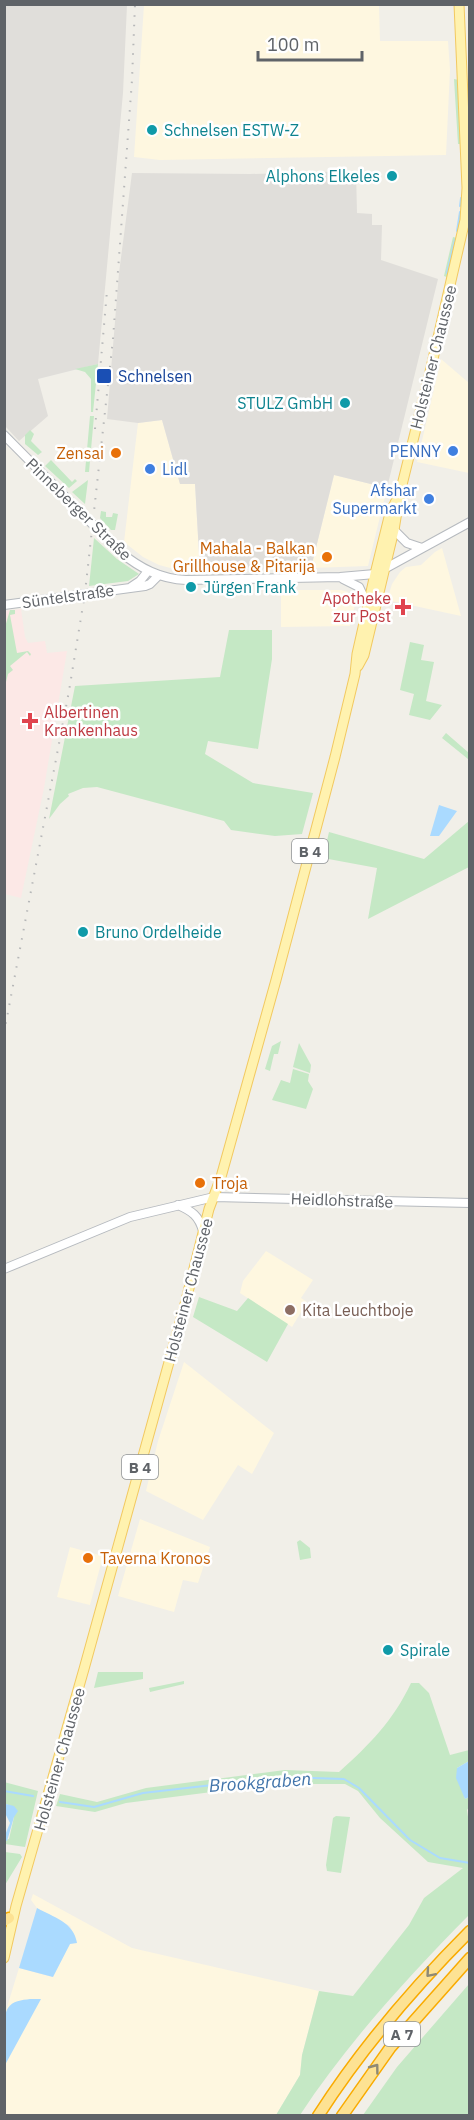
<svg xmlns="http://www.w3.org/2000/svg" width="474" height="2120" viewBox="0 0 474 2120" font-family="'IBM Plex Sans',sans-serif">
<rect width="100%" height="100%" fill="#f1efe8"/>
<path fill="#fef7e0" d="M144,5h235l1,36h68l2,29 -4,85 -286,5 -26,-3z
M441,359l28,24v90l-52,-11z
M162,420l18,64h15l5,87 -26,-2 -15,-4 -16,-8 -19,-15 14,-119z
M334,475l53,13 -19,78 -57,2z
M442,548l19,68 -74,-16 5,-16 8,-12 6,-5 15,-2 14,-13z
M281,590h60l7,2 7,12 -5,22 -69,1z
M266,1251l47,29 -12,18 6,4 -15,25 -52,-34 3,-12z
M184,1362l90,71 -22,41 -14,-9 -35,55 -57,-29 12,-50z
M140,1519l70,28 -12,36 -15,-3 -9,32 -56,-16z
M70,1547l33,9 -13,49 -33,-8z
M33,1894l99,54 187,43 -17,64 -2,20 -24,40h-271l-1,-98 15,-49 33,9 18,-33 7,-2 -7,-16 -33,-18 -6,-8z"/>
<path fill="#e0deda" d="M5,5h122l-4,88 -25,271 -60,15 10,37 -29,25 -14,-15z
M356,171l1,42 15,1v11h10l-1,35 57,19 -51,209 -53,-13 -23,93 -111,3 -5,-87h-15l-18,-64 -24,3 -31,-4 12,-146 13,-100 118,1z"/>
<path fill="#fce8e6" d="M21,609l4,28 3,6 17,-2 2,12 20,-2 -23,137 -23,110 -16,-4v-283z"/>
<path fill="#c5e8c5" d="M454,79l5,1 2,64h-3z
M453,237l4,1 -8,40 -5,-2z
M98,364l-5,48h-2v-33l-6,-7 -10,-3z
M90,416h4l-5,56h-4z
M30,430l4,4 -3,7 11,11 -4,3 -13,-11v-9z
M51,460l21,22 3,-3 2,2 -8,7 -24,-22z
M88,480l-3,24 -13,-12z
M101,511l5,1v5h6l1,-4 5,1 -3,16h-4l-11,-12z
M94,538l23,21 22,15 -11,7 -39,5z
M10,610h5v4l-5,1 7,38 11,-2 3,3 -1,2 -3,-4 -17,14 3,4 -5,4 -3,12v-59z
M229,630h43v29l-14,90 -50,-8 -3,13 48,29 60,10 -11,41 -27,2 -44,-6 -7,-9 -127,-34 -14,1 -15,6 1,2 -9,8 -11,15 26,-133 145,-9z
M410,642l14,3 -3,15 13,2 -8,39 16,4 -12,15 -21,-5 5,-21 -14,-4z
M446,733l23,20 -1,6 -26,-21z
M469,821v46l-101,52 9,-51 -54,-10 6,-26 95,27z
M281,1041l-3,13h-4l-4,17 -5,-2 7,-23z
M299,1043l12,22 -1,8 -17,-6z
M293,1069l16,5 -1,7 5,8 -7,20 -34,-9 9,-20 9,3z
M199,1297l38,14 11,-13 40,26 -21,38 -74,-45z
M300,1540l10,8 1,10 -11,2 -3,-18z
M98,1672h45v7l-49,9z
M184,1681v3l-34,8 -1,-4z
M411,1683h8l10,10 21,62 19,-5v11l-12,7 8,31 4,-2v10l-2,3 3,20 -1,85c-61,62 -121,127 -169,200h-24l24,-40 2,-20 17,-64 34,5 56,-71 15,-27 39,-30 -35,-6 -48,-44 -22,-27 -13,-7h-44l-58,4 -117,15 -31,9 -39,-6 4,-12 37,8 49,-14 139,-18 54,2c31,-28 54,-51 72,-89z
M4,1782l34,9 -13,56 -20,-3v-4l4,-1 5,-22 -3,-11 -5,-2z
M336,1816l14,1 -9,56 -14,-2 -1,-6 7,-47z
M5,1852l15,2 2,3 -17,28z
M469,1984v131h-106l34,-48z"/>
<path fill="#aadaff" d="M439,805l18,6 -18,25h-9z
M469,1761v36l-4,2 -9,-21 1,-10z
M5,1800l1,4 8,2 4,5 -4,6 -7,24 -2,-1v-5l5,-12 -5,-10z
M37,1908c16,9 37,14 40,35l-7,1 -17,33 -34,-9z
M30,1999h11l-36,66c-1,-13 -4,-47 3,-57 4,-7 14,-8 22,-9z"/>
<g fill="none" stroke-linecap="round" stroke-linejoin="round">
<path stroke="#aadaff" stroke-width="2" d="M460,206l1,-8
M457,231l3,-19
M447,273l8,-33
M4,1791l29,5
M60,1802l34,5 49,-14 139,-16 62,2 15,9 51,52 30,18 30,5"/>
<defs>
<path id="secondary" d="M4,435l116,117c20,16 40,27 66,28l154,-3 35,-3 95,-52
M394,530l13,13 15,5
M343,579l16,8 8,17
M131,587l9,-6 8,-10
M4,605l141,-19 5,-2 9,-9
M178,1205c14,6 21,11 25,26
M4,1269l126,-52 84,-20 256,6"/>
<path id="primary" d="M358,666l6,-11 30,-125 6,-37 30,-121 35,-152 2,-32 -8,-184
M4,1958l12,-52 68,-237 100,-361 25,-99 12,-32 55,-197 59,-223 20,-83 2,-20 18,-80 15,-61 10,-20"/>
<path id="highway" d="M4,1921l5,-3
M318,2116c43,-67 96,-129 152,-185
M342,2116l48,-68 80,-90"/>
</defs>
<use href="#secondary" stroke="#b6babf" stroke-width="10"/>
<use href="#primary" stroke="#f2c960" stroke-width="11"/>
<use href="#highway" stroke="#f9ab00" stroke-width="13"/>
<use href="#secondary" stroke="#fff" stroke-width="8"/>
<use href="#primary" stroke="#fff2af" stroke-width="9"/>
<use href="#highway" stroke="#fde293" stroke-width="10"/>
<path stroke="#b6b7b8" stroke-width="2" stroke-dasharray="1.5 8" stroke-linecap="butt" d="M95,429l12,-138
M4,1033l65,-342 16,-98 28,-254 19,-259 3,-76"/>
</g>
<defs><path id="oneway-chevron" d="M-2-3.5L2.5 0L-2 3.5" fill="none" stroke-width="1.6" stroke-linecap="round" stroke-linejoin="round" transform="scale(1.5)"/></defs>
<g stroke="#8e8975">
<use href="#oneway-chevron" transform="translate(430 1973) rotate(131)"/>
<use href="#oneway-chevron" transform="translate(375 2068) rotate(-53)"/>
</g>
<g fill="#0f9aa8" stroke="#fff" stroke-width="2">
<circle cx="152" cy="130" r="6"/>
<circle cx="392" cy="176" r="6"/>
<circle cx="345" cy="403" r="6"/>
<circle cx="191" cy="587" r="6"/>
<circle cx="83" cy="932" r="6"/>
<circle cx="388" cy="1650" r="6"/>
</g>
<rect fill="#1a4fb4" stroke="#fff" stroke-width="2" x="96" y="368" width="16" height="16" rx="3"/>
<g fill="#3f7fe0" stroke="#fff" stroke-width="2">
<circle cx="453" cy="451" r="6"/>
<circle cx="150" cy="469" r="6"/>
<circle cx="429" cy="499" r="6"/>
</g>
<g fill="#e8710a" stroke="#fff" stroke-width="2">
<circle cx="116" cy="453" r="6"/>
<circle cx="327" cy="557" r="6"/>
<circle cx="200" cy="1183" r="6"/>
<circle cx="88" cy="1558" r="6"/>
</g>
<g fill="#e0444e" stroke="#fff" stroke-width="2">
<path d="M400 598h6v6h6v6h-6v6h-6v-6h-6v-6h6z"/>
<path d="M27 712h6v6h6v6h-6v6h-6v-6h-6v-6h6z"/>
</g>
<circle fill="#8d6e63" stroke="#fff" stroke-width="2" cx="290" cy="1310" r="6"/>
<g text-anchor="middle" dominant-baseline="central" stroke-width="5" stroke-linejoin="round" paint-order="stroke">
<g fill="#fff" stroke="#8f9295" stroke-width="1.5">
<rect x="292" y="839" width="36" height="24" rx="4.5"/>
<rect x="122" y="1455" width="36" height="24" rx="4.5"/>
<rect x="384" y="2022" width="36" height="24" rx="4.5"/>
</g>
<g font-size="15" font-weight="bold" fill="#5f6368">
<text x="310" y="851">B 4</text>
<text x="140" y="1467">B 4</text>
<text x="402" y="2034">A 7</text>
</g>
<g font-size="16" fill="#0d838f" stroke="#fff" text-anchor="start">
<text x="164" y="130">Schnelsen ESTW-Z</text>
<text x="380" y="176" text-anchor="end">Alphons Elkeles</text>
<text x="333" y="403" text-anchor="end">STULZ GmbH</text>
<text x="203" y="587">Jürgen Frank</text>
<text x="95" y="932">Bruno Ordelheide</text>
<text x="400" y="1650">Spirale</text>
</g>
<g font-size="16" fill="#5f6368" stroke="#fff">
<text transform="translate(433 357) rotate(-76)">Holsteiner Chaussee</text>
<text transform="translate(79 509) rotate(44)">Pinneberger Straße</text>
<text transform="translate(68 596) rotate(-8)">Süntelstraße</text>
<text transform="translate(342 1200) rotate(2)">Heidlohstraße</text>
<text transform="translate(188 1290) rotate(-75)">Holsteiner Chaussee</text>
<text transform="translate(59 1759) rotate(-74)">Holsteiner Chaussee</text>
</g>
<g font-size="16" fill="#164399" stroke="#fff" text-anchor="start">
<text x="118" y="376">Schnelsen</text>
</g>
<g font-size="16" fill="#366cbe" stroke="#fff" text-anchor="end">
<text x="441" y="451">PENNY</text>
<text x="162" y="469" text-anchor="start">Lidl</text>
<text x="417" y="490">Afshar<tspan x="417" dy="18">Supermarkt</tspan></text>
</g>
<g font-size="16" fill="#c56008" stroke="#fff" text-anchor="end">
<text x="104" y="453">Zensai</text>
<text x="315" y="548">Mahala - Balkan<tspan x="315" dy="18">Grillhouse &amp; Pitarija</tspan></text>
<text x="212" y="1183" text-anchor="start">Troja</text>
<text x="100" y="1558" text-anchor="start">Taverna Kronos</text>
</g>
<g font-size="16" fill="#be3a42" stroke="#fff" text-anchor="end">
<text x="391" y="598">Apotheke<tspan x="391" dy="18">zur Post</tspan></text>
<text x="44" y="712" text-anchor="start">Albertinen<tspan x="44" dy="18">Krankenhaus</tspan></text>
</g>
<g font-size="16" fill="#785e54" stroke="#fff" text-anchor="start">
<text x="302" y="1310">Kita Leuchtboje</text>
</g>
<g font-size="18" font-style="italic" fill="#4174aa" stroke="#fff">
<text transform="translate(260 1782) rotate(-4)">Brookgraben</text>
</g>
</g>
<rect width="474" height="2120" fill="none" stroke="#5f6368" stroke-width="12"/>
<path d="M258 51v9h104v-9" fill="none" stroke="#5f6368" stroke-width="3"/>
<text x="267" y="51" font-size="18" fill="#5f6368" stroke="#ffffff" stroke-width="4.5" paint-order="stroke">100 m</text>
</svg>
